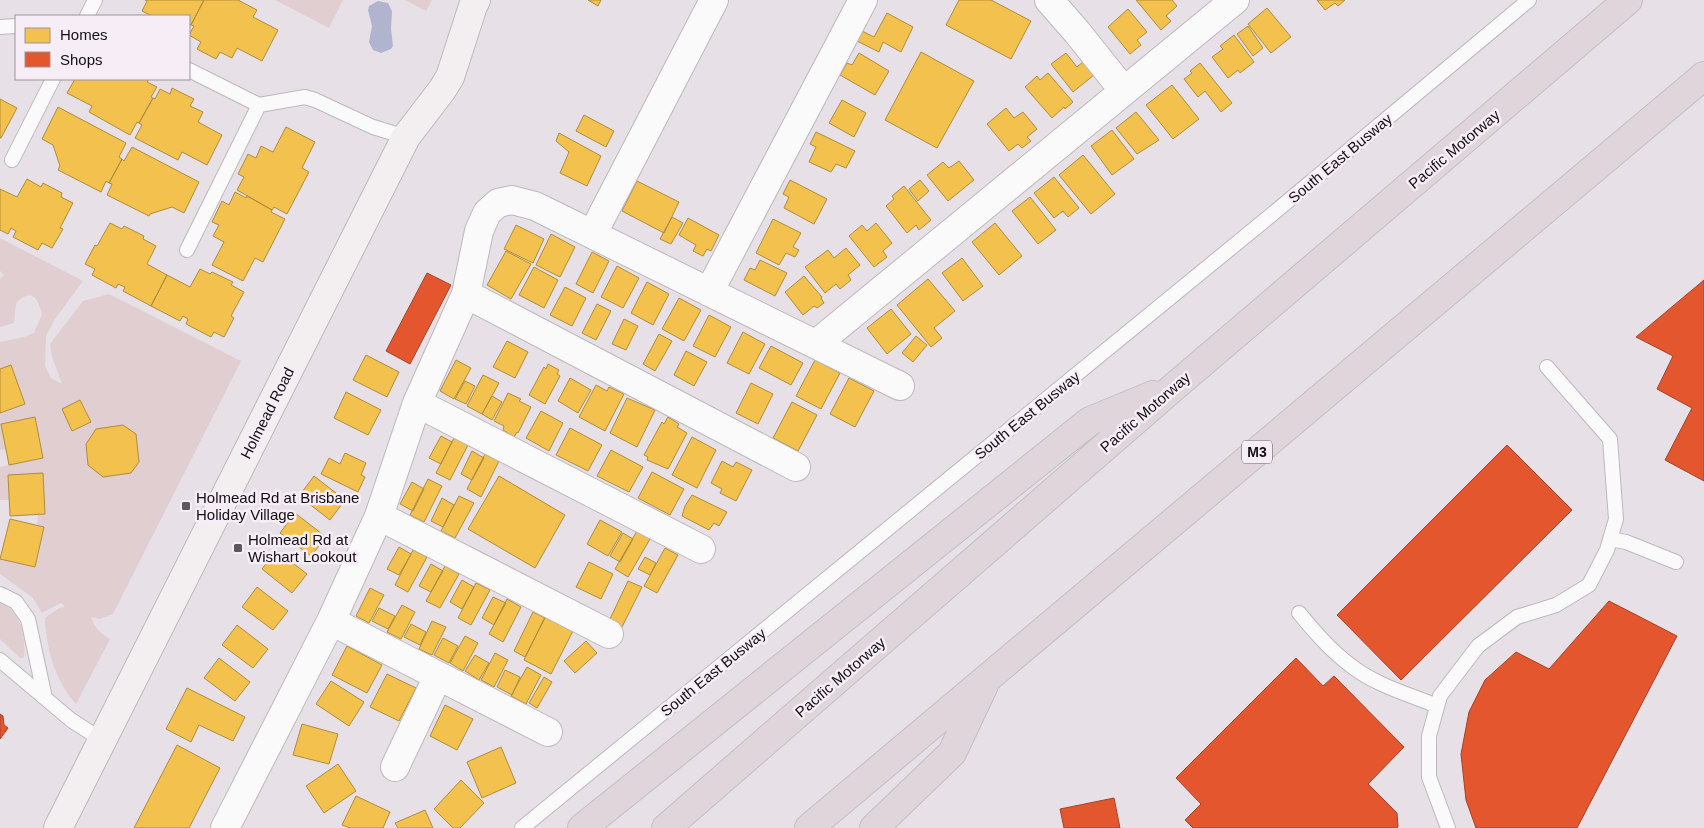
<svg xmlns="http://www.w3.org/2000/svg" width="1704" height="828" viewBox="0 0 1704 828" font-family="Helvetica,sans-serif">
<rect width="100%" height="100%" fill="#e7e1e7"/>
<path fill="#e0ced1" d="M275,0h68l-14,28z
M405,0h27l-6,11z
M0,238l83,43 -28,38 -9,17 -1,30 6,12 11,6 -10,-27 -2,-13 33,-43 26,-7 132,67 -128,253 -13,5 -9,-2c3,10 10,17 19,22l-34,65c-21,-23 -30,-56 -31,-86l14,-10 6,-1 -4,-4 -19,10 -10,-16 -32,-23v-15l35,8 9,-40 -7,-2 1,-10 7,-1 -2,-41 -34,2v25h-9v-33l43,-10 -8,-40 -34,7 5,25 -6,1v-37l25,-10 -14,-38 -11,4v-27l24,-5 10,-4 8,-19c-4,-17 -11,-26 -26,-11l-2,20 -14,4v-48l4,-4 -4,-4z
M0,603c22,8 26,35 24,55h-4l-20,-19z"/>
<path fill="#b0b4ce" d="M378,1l10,2 4,8 -1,18 2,17 -2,3 -10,4 -8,-3 -4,-8 3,-16 -4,-16 1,-4z"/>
<path fill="#f2c14e" stroke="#af8c3c" d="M145,0h59l-13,25 -2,-1v-8h-37l-10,-5 5,-10z
M204,0h34l19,10 -4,7 25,13 -16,31 -25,-13 -5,10 -12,-6 -4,7 -19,-10 4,-7 -12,-7 5,-9 -3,-1z
M588,0h13l-3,6z
M959,0h32l40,21 -20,38 -65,-34z
M1136,0h36l5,6 -11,10 5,5 -10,9z
M1317,0h28l-7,6 -3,-3 -10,7z
M1267,8l24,29 -20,16 -23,-29z
M1128,9l19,23 -10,8 4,5 -11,9 -22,-27z
M887,13l26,14 -12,25 -18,-10 -4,10 -22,-11 5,-10 12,6z
M1248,26l15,22 -10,8 -16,-22z
M1234,35l20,27 -14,11 -2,-3 -10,8 -16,-21 11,-8 -3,-3z
M921,52l53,29 -37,67 -52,-28z
M859,53l30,18 -14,24 -35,-20 7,-12 5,2z
M1066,53l11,14 7,-6 10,14 -21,17 -22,-28z
M1200,63l32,40 -11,9 -16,-21 -7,6 -14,-18 8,-6 -2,-2z
M1048,73l25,29 -8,7 -1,-2 -12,11 -27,-31 12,-11 3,4z
M75,79h74l-2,3 10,5 -6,10 2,1 -14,25 -2,-1 -7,13 -41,-23 3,-6 -25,-13z
M1172,85l27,34 -26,20 -27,-34z
M172,88l22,11 -4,7 13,6 -5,10 24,13 -15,30 -25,-13 -4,8 -43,-22 7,-13 -3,-2 14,-25 2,1 5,-10 10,5z
M0,99l17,9 -16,30h-1z
M842,100l24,13 -12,24 -25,-14z
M58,107l68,36 -7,14 3,2 -13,24 -3,-2 -5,11 -43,-22 2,-4 -7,-21 -11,-6z
M1006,108l8,10 9,-6 14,17 -10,8 4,4 -9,7 -4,-4 -9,7 -22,-27z
M1136,112l23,28 -22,14 -21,-26z
M584,115l30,16 -8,16 -30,-16z
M286,127l29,15 -13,26 7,4 -22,42 -13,-7 -2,3 -35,-20 7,-13 -6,-3 10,-20 8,4 5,-12 12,6z
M1112,130l22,29 -22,16 -21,-29z
M816,132l39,19 -9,17 -10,-4 -5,8 -22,-10 7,-15 -6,-3z
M559,133l42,23 -14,30 -27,-13 9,-21 -13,-11z
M132,147l67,35 -15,31 -12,-6 -22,7 -1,2 -42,-21 5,-11 -3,-1 13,-24 2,2z
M1083,155l32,39 -24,20 -32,-39z
M959,161l15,19 -26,21 -21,-26 16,-13 6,6z
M1054,177l25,31 -11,9 -5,-6 -9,7 -20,-25z
M27,179l14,8 2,-4 19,10 -1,4 12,6 -13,25 3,1 -11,19 -10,-5 -4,7 -25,-13 3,-6 -5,-3 -3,6 -8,-4v-41l17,8z
M790,180l37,19 -13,25 -30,-16 5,-11 -6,-3z
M920,180l9,11 -11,10 -9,-12z
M637,181l42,21 -15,31 -42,-22z
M904,186l27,34 -12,10 -3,-5 -9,8 -21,-27 8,-7 -2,-3z
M235,192l11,6 1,-2 25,14 -1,2 14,7 -22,43 -8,-4 -12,23 -31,-16 12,-23 -11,-6 6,-11 -7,-3 10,-21 7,4z
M1030,197l26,33 -18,14 -26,-33z
M672,217l11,6 -12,21 -11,-5z
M688,218l31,17 -8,16 -4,-2 -4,7 -10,-5 3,-6 -17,-10z
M773,219l28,14 -8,14 6,3 -4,7 -9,-4 -7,12 -23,-12z
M110,223l12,6 2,-3 20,10 -1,3 13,7 -9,18 20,11 -16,31 -28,-15 2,-4 -7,-3 -2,4 -24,-13 3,-6 -10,-5 10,-19 2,1z
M876,223l16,20 -9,8 4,6 -13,10 -25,-31 13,-11 5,6z
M995,223l27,33 -23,19 -27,-33z
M516,225l28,14 -11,24 -29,-14z
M551,234l24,13 -15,30 -24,-12z
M846,248l14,17 -12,10 3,5 -11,9 -4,-5 -11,9 -20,-26 23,-17 6,8z
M506,251l25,13 -20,35 -24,-14z
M592,252l17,9 -16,32 -17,-9z
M962,258l21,28 -20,15 -21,-28z
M760,260l27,13 -12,23 -31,-16 6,-12 5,2z
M617,266l22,12 -16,30 -22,-11z
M534,267l24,13 -14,28 -25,-13z
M200,269l10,5 2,-2 21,10 -2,3 13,7 -13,24 3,2 -10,19 -10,-5 -3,5 -25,-13 2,-5 -5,-3 -3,5 -29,-15 16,-31 23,12z
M804,276l18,21 -1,1 3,5 -7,5 -3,-2 -11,9 -18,-23z
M928,279l27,32 -21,17 8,10 -11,9 -34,-42z
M647,282l22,12 -16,31 -22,-12z
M565,287l21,11 -14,28 -22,-11z
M679,298l22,12 -17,31 -22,-12z
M597,304l14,7 -15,29 -14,-7z
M891,309l20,25 -24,20 -20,-26z
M709,315l22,12 -16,30 -22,-11z
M624,319l14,7 -12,24 -14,-6z
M743,332l22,12 -16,30 -22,-11z
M659,334l13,7 -17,30 -12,-7z
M916,336l11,9 -14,17 -11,-9z
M507,341l21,11 -13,26 -22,-11z
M771,346l32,17 -12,22 -32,-17z
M686,351l21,11 -13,24 -20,-11z
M366,355l33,17 -12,25 -34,-17z
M456,360l15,8 -17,31 -14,-8z
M815,360l25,13 -19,36 -25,-13z
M548,364l11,6 -2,4 3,2 -15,28 -16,-9 15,-28 2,2z
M11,365l14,39 -25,9v-44z
M483,375l16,8 -17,31 -15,-8z
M570,378l21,12 -13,23 -20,-12z
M849,378l25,13 -19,36 -25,-13z
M465,381l10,5 -9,18 -11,-5z
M751,383l22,11 -15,30 -22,-11z
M596,385l11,6 2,-4 15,7 -19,37 -26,-14z
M346,392l35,18 -13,25 -34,-17z
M508,393l13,6 -2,2 12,6 -13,26 -1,-1 -3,5 -11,-7 1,-4 -10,-5z
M492,396l10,6 -10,18 -10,-6z
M627,398l28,12 -18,37 -27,-14z
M80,400l11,22 -19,9 -10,-22z
M792,402l25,13 -19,36 -25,-13z
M541,411l22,12 -14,28 -23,-13z
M35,417l8,41 -34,7 -8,-41z
M668,417l11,7 -2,3 10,6 -19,36 -21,-9 1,-3 -4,-2 18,-33 2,2z
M123,425l13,9 3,28 -8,11 -28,4 -15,-12 -2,-21 10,-15z
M570,428l32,17 -14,26 -32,-16z
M441,436l11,6 -11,22 -12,-6z
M692,437l24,13 -19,38 -25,-13z
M454,438l14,7 -18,35 -14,-7z
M611,450l32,17 -14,25 -32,-16z
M472,451l12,7 -12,22 -11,-6z
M345,453l21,10 -5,12 4,2 -7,15 -37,-18 8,-16 11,6z
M485,454l14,7 -18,36 -14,-8z
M722,461l11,6 3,-5 16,8 -16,31 -16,-8 2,-4 -11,-6z
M652,472l32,17 -14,26 -32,-17z
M43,473l2,41 -35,2 -2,-41z
M314,476l31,24 -15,20 -31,-24z
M499,476l66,39 -30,53 -67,-39z
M428,479l14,7 -18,36 -14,-7z
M412,482l12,7 -11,22 -13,-7z
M692,495l35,17 -8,14 -5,-3 -5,7 -27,-14 3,-10z
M459,496l15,7 -19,35 -14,-7z
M442,498l12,7 -11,22 -12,-6z
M295,513l31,24 -15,19 -31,-23z
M10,519l34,8 -9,40 -35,-8z
M600,520l22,12 -14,24 -21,-12z
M637,531l13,8 -22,38 -13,-8z
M623,533l10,6 -13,23 -10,-6z
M399,547l12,7 -12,21 -12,-6z
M665,548l13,7 -21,38 -13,-7z
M276,550l31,24 -15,19 -30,-24z
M413,550l14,7 -19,35 -13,-7z
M645,557l11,6 -6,12 -12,-6z
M589,562l24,12 -12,25 -25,-12z
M431,564l12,7 -12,21 -12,-6z
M445,566l14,8 -19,34 -14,-7z
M462,580l12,7 -12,22 -12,-7z
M628,581l14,6 -20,40 -13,-6z
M476,583l14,7 -19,35 -13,-7z
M257,587l31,24 -15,19 -31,-23z
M370,588l14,7 -15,28 -13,-7z
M493,597l13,6 -12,22 -12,-7z
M507,599l14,8 -18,35 -14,-8z
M402,605l13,7 -14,27 -14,-7z
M379,608l16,8 -7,13 -16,-8z
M533,612l12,6 -20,39 -11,-6z
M545,617l28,14 -22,43 -27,-14z
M432,621l14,6 -14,28 -13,-6z
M411,624l15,8 -6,13 -16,-8z
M237,625l31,24 -15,19 -31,-23z
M465,636l13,7 -15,28 -13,-8z
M443,638l15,8 -9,17 -15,-8z
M586,641l11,12 -22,20 -11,-12z
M347,646l35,19 -15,28 -35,-18z
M495,653l13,7 -14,27 -13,-7z
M475,655l14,8 -10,17 -14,-9z
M219,658l31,24 -15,19 -31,-23z
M527,667l14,8 -15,29 -15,-8z
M505,670l15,7 -8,18 -15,-8z
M387,674l29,14 -17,33 -29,-14z
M544,677l8,5 -15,26 -8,-5z
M331,681l33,21 -15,24 -33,-22z
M187,688l58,29 -12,24 -34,-16 -8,17 -25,-13z
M445,705l28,14 -16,31 -27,-14z
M302,724l36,10 -9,30 -36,-9z
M177,745l43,23 -31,60h-55z
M501,747l15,36 -34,15 -15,-36z
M338,764l18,27 -32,22 -18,-27z
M461,780l23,23 -24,25h-7l-19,-19z
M356,796l34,16 -7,16h-33l-8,-3z
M425,810l8,18h-35l-3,-5z"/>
<path fill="#e4572e" stroke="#a54126" d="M427,273l24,12 -41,79 -24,-13z
M1704,280v201l-39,-21 27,-52 -35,-19 16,-33 -37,-19z
M1507,445l65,65 -171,170 -64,-65z
M1609,601l68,35 -100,192h-101l-10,-28 -5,-46 8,-42 16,-32 31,-28 33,17z
M1296,658l27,28 11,-10 70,71 -36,37 29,29 1,14 -1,1h-204l-8,-8 16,-16 -25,-26z
M0,714l3,2 1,9 4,3 -8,11z
M1114,798l6,30h-56l-4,-19z"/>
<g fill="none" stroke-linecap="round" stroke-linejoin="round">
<defs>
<path id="lane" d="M87,16l8,-16
M0,27l16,-1
M189,70l70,35 46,-8 10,3 58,27 33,10
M12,160l41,-81
M187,250l72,-145
M1610,539l16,3 50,20
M0,594l16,8 12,17 17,79
M1299,613c16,19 31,37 51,52 25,20 58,29 87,41
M0,660l71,60 31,20
M522,828l748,-612 259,-216
M1448,828l-19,-51v-41l11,-40 38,-50 39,-29 39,-12 33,-20 18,-35 9,-31 -6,-80 -63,-72"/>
<path id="street" d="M1049,0l28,32 47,59
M593,233l121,-233
M709,292l154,-292
M466,294l330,173
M816,344l419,-344
M417,403l284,146
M379,516l230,118
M331,621l217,111
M395,767l43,-91
M225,828l106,-207 48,-105 38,-113 49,-109 13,-63 8,-18 11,-10 14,-3 23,6 365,180"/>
<path id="secondary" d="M58,828l348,-691 36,-47 8,-13 23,-71 3,-6"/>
<path id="highway" d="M582,828l508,-407 63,-26
M666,828l509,-442 453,-386
M809,828l895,-752
M874,828l78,-75 32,-68"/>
</defs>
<use href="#lane" stroke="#bcb8bc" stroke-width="16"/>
<use href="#street" stroke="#bcb8bc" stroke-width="30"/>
<use href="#secondary" stroke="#bcb8bc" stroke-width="30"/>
<use href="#highway" stroke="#c2c0c2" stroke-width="30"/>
<use href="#lane" stroke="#fbfafb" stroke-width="14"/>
<use href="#street" stroke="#fbfafb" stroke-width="28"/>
<use href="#secondary" stroke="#f3eff1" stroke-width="28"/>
<use href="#highway" stroke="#dfd5da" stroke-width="28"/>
</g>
<g fill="#5d585d" stroke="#f6edf6" stroke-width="2">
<rect x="181" y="501" width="10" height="10" rx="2.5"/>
<rect x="233" y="543" width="10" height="10" rx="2.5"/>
</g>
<g text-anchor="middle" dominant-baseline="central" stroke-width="5" stroke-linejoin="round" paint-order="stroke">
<rect fill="#f6edf6" stroke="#565256" stroke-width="1" x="1242" y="440.5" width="30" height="23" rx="4"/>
<g font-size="14" font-weight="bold" fill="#120f12">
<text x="1257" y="452">M3</text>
</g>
<g font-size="15" fill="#120f12" stroke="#f6edf6">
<text transform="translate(1454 149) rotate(-40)">Pacific Motorway</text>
<text transform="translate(1340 158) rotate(-40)">South East Busway</text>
<text transform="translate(1145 412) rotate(-41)">Pacific Motorway</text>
<text transform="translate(267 413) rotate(-63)">Holmead Road</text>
<text transform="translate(1027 415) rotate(-39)">South East Busway</text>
<text transform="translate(713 672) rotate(-39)">South East Busway</text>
<text transform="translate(840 677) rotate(-41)">Pacific Motorway</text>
</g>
<g font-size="15" fill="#120f12" stroke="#f6edf6" text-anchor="start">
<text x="196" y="497">Holmead Rd at Brisbane<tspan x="196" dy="17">Holiday Village</tspan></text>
<text x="248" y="539">Holmead Rd at<tspan x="248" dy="17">Wishart Lookout</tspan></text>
</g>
</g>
<rect x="15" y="15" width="175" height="65" fill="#f6edf6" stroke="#9b949b"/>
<rect x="25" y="28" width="25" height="15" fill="#f2c14e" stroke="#9b949b"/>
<text x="60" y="40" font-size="15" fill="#120f12">Homes</text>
<rect x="25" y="52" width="25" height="15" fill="#e4572e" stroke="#9b949b"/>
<text x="60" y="65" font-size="15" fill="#120f12">Shops</text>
</svg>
